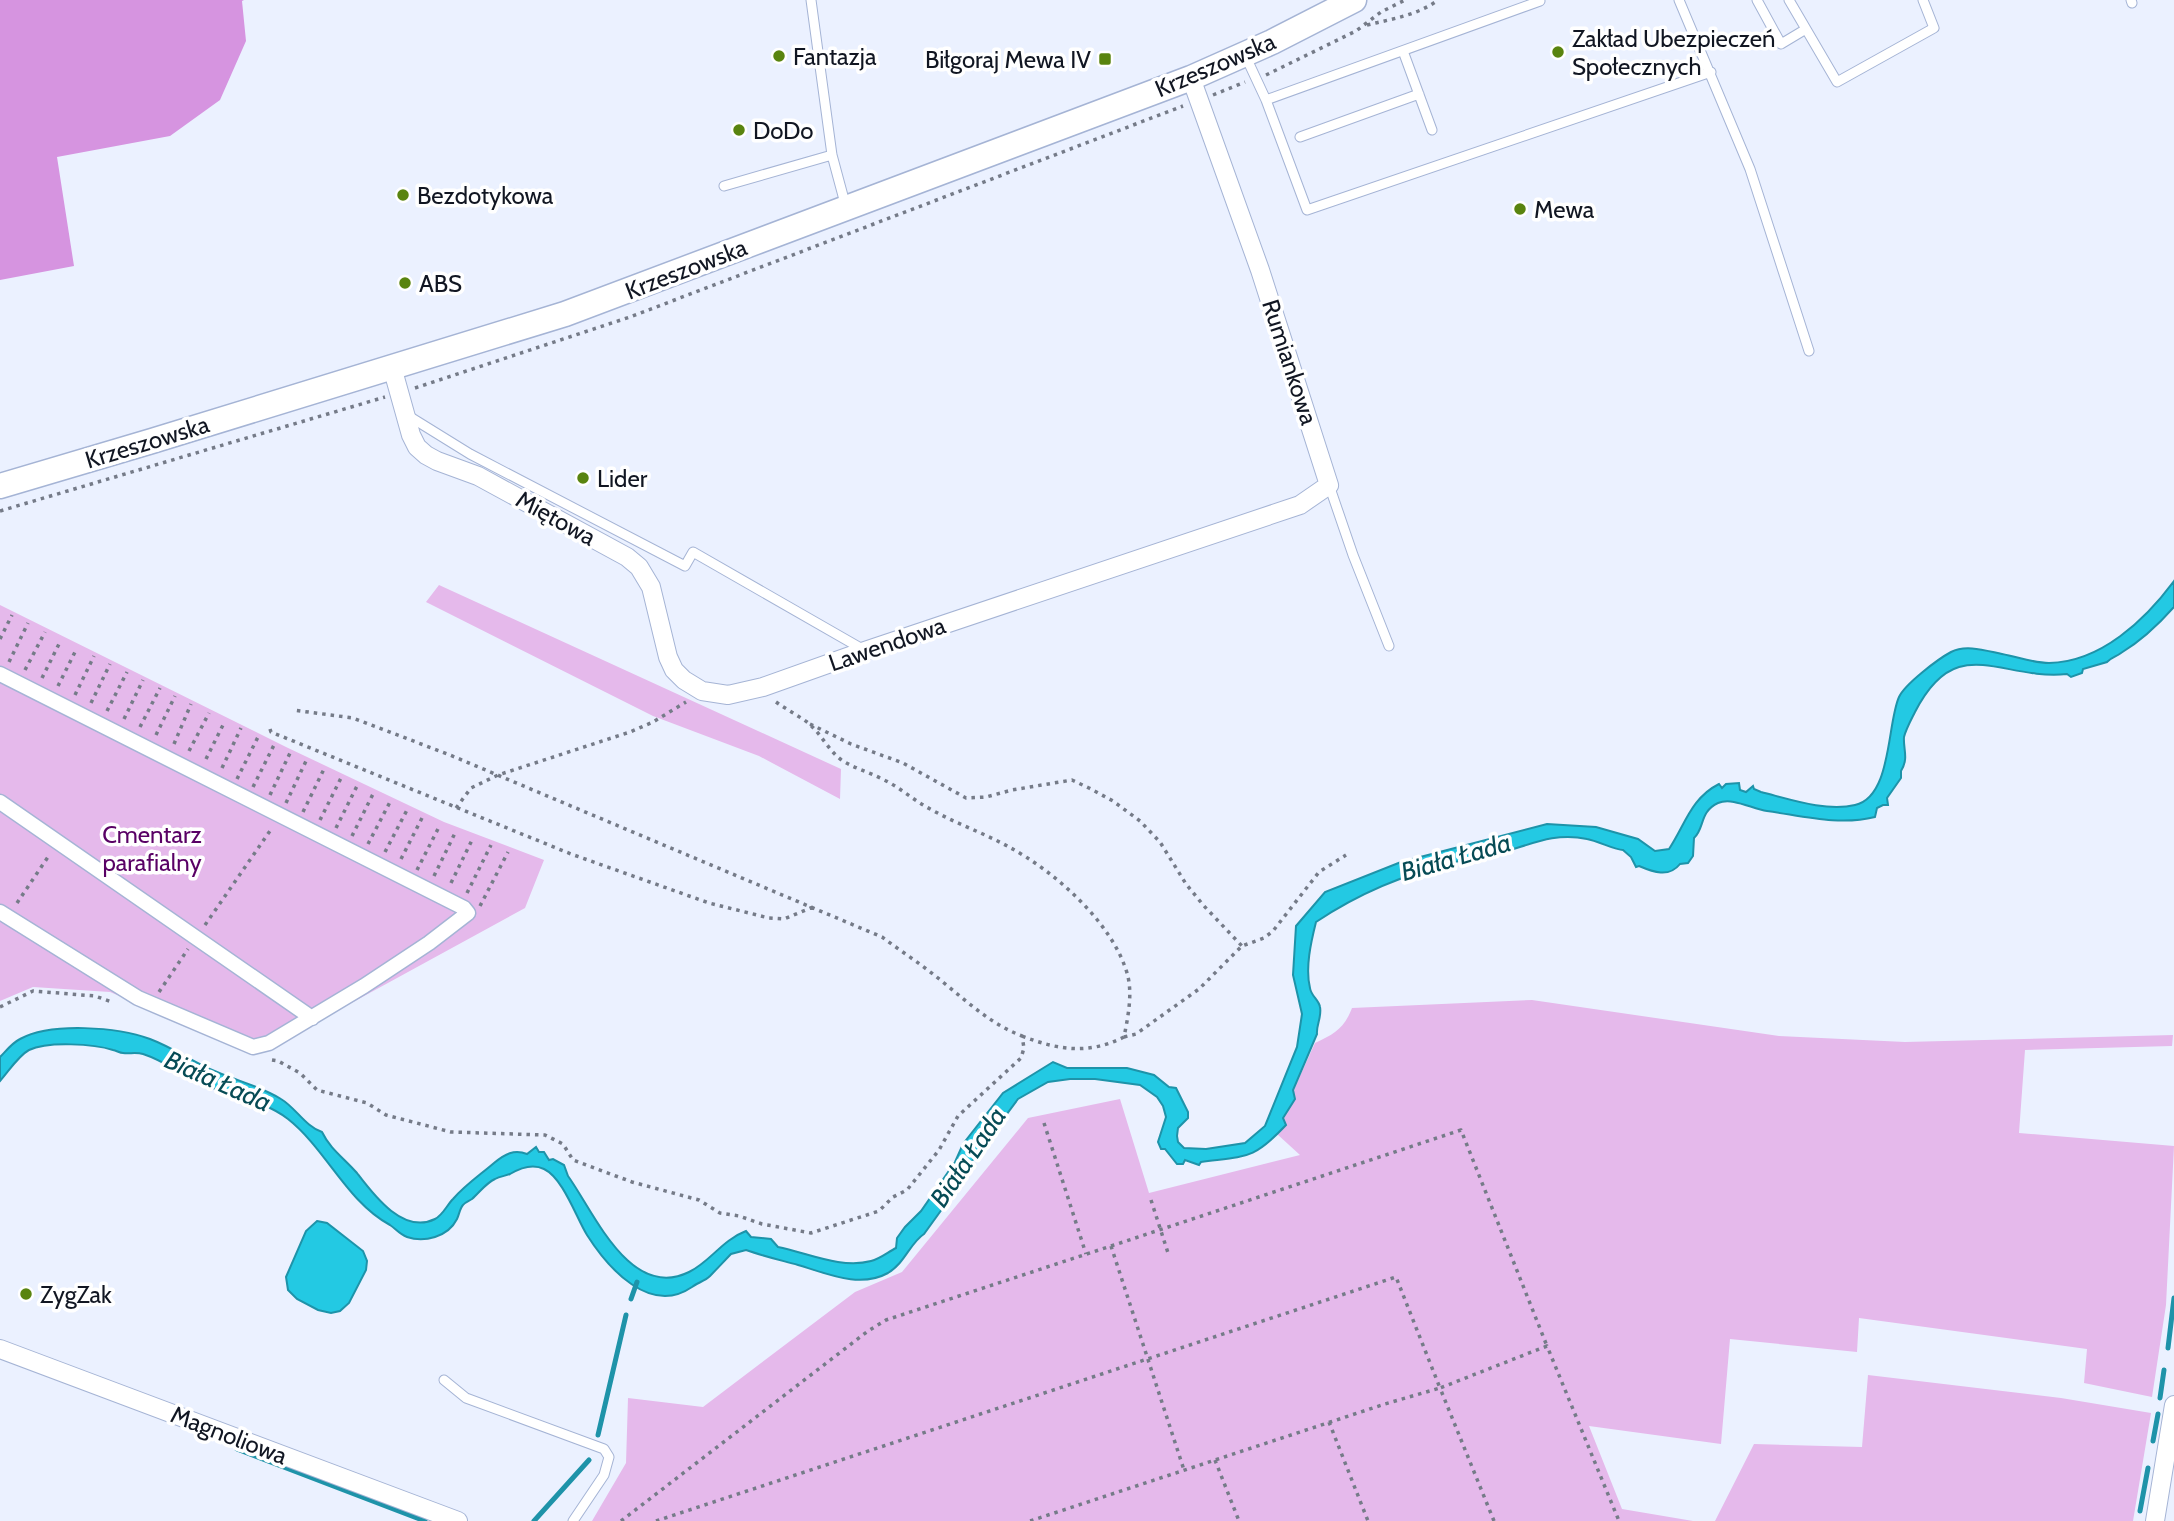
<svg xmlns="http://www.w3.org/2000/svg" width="2174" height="1521" viewBox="0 0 2174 1521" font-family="Cabin,sans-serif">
<rect width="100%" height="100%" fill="#ebf1ff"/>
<path fill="#e5b9eb" d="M439,585l402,184 -1,30 -81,-43 -106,-40 -227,-114z
M0,605l286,142 158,75 100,38 -19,48 -267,146 -148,-62 -77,-5 -33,14z
M1532,1000l247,36 126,6 268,-7 -1,11 -147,4 -6,83 155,13 -8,159 -14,92 -68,-14 3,-34 -228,-31 -2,34 -127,-13 -9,105 -132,-18 33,83 71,12h-1101l34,-58 2,-65 75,9 152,-115 47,-20 126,-154 92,-19 29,94 151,-38 -23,-21 9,-9 -3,-7 11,-19 -1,-8 22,-48c19,-9 29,-14 37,-35z
M1868,1375l193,23 90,15 -18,108h-418l39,-77 108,3z"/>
<path fill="#d694e0" d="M0,0h244l-2,1 4,40 -26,59 -50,36 -113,21 17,109 -74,14z"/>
<path fill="#23c9e3" stroke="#1e93a9" stroke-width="2" d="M2174,581v26c-15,17 -33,34 -53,46 -5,4 -9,4 -14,9l-24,7 -1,4 -11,4 -4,-3c-67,7 -110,-44 -152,38 -4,8 -9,17 -11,25 -1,12 5,21 -3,34v7l-14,20 1,7h-5l-6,3 -2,9c-36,9 -72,-1 -108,-6 -15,-2 -34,-14 -49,-8 -19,9 -13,25 -24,35l-1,18 -5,7 -8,1c-11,14 -27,8 -41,2l-3,1 -5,-10 -8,-7c-8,0 -25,-9 -36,-11 -32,-7 -55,5 -86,14 -14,0 -28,4 -42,8 -51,12 -100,32 -143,61 -5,20 -11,46 -6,66 1,8 9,12 10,19 2,10 -4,18 -3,27l-24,56 2,9 -12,19 3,7c-33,35 -39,31 -85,37l-2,3 -14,-5 -2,4h-6l-12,-15h-4l-3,-7 8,-25 -3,-11 -6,-9 -17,-12 -45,-6h-25l-22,3 -30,17 -46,62 -9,19 -39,54c-14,9 -19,29 -36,39 -29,16 -62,0 -90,-8 -18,-5 -35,-9 -52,-15l-15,4c-1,1 -19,20 -21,22 -5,5 -13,7 -18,11 -42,29 -84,-19 -105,-52 -11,-18 -24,-57 -43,-66 -12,-6 -24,-1 -34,5 -4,2 -10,2 -15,5 -9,4 -15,13 -23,20 -3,2 -7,3 -9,6 -3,3 -4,10 -6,14 -9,18 -33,24 -50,18 -8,-3 -11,-8 -17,-12 -43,-23 -64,-76 -102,-106 -23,-18 -56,-23 -83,-34 -21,-9 -40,-24 -62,-31 -7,-2 -14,0 -20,-1 -3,0 -6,-2 -10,-3 -19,-6 -65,-9 -84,0 -11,6 -20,21 -29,31v-24c6,-6 12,-14 20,-18 31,-17 98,-12 130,0 24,9 44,24 67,33 21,9 45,15 64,27 15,9 24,27 41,33 8,17 23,27 35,41 16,21 46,62 78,46 8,-4 12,-14 18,-20 12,-14 27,-24 41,-36 11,-9 20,-14 33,-9l9,-7 3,5h5l5,8 4,-1 11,6 4,11c26,36 62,125 121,96 21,-10 33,-32 57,-41l5,6 20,2 7,8c30,6 63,22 93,14 9,-2 17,-9 25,-13l1,-10 8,-11 16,-16 34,-49 8,-18 40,-51 50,-31 14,6h60l27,7 15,12 7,1 12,24v6l-10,10 -1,8 1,6 6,6 22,1 39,-6 20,-17 32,-79 5,-33 -9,-39 3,-49 29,-34 76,-30 146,-38 49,3 42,12 17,12 14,-2c16,-24 22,-51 50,-65l3,4 4,-4 13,-1 1,7 6,2 7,-6 1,3 7,3c28,7 65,20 94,13 37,-8 32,-82 44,-108 6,-13 39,-38 52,-45 15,-8 36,-1 51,2 16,3 32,9 47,9 52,-1 96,-43 125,-82z
M317,1221l10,2 36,28 4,10 -1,9 -17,33 -9,8 -9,2 -13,-3 -21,-11 -9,-9 -2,-13 20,-46z"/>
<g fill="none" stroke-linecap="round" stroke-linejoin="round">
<path stroke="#1e93a9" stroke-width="5" d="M631,1299l6,-17
M2168,1348l6,-50
M2160,1398l4,-28
M598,1435l28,-120
M2153,1441l5,-27
M237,1449l188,72
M2140,1511l8,-43
M534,1521l55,-61"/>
<defs>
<path id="service" d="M811,0l21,155 14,52
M1679,0l71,169 59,182
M1757,0l24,44 25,-15
M1789,0l48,82 97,-54 -11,-28
M2131,0l1,3
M1403,51l29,79
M1245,55l21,45 41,110 404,-138
M1266,100l274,-99
M1300,137l119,-43
M724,186l108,-31
M407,415l63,39 215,112 8,-14 171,98
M1329,485l24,70 36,91
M444,1380l22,18 138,51 5,8 -5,18 -31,46"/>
<path id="pedestrian" d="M0,674l464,234 4,5 -39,30 -65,43 -95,57 -16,4 -115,-49 -138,-86
M0,802l312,216"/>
<path id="minor" d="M392,367l19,68 6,12 9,8 11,6 41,15 149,81 12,10 12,20 17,70 6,13 10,10 18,11 26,4 35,-8 90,-32 447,-150 29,-20 -69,-215 -69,-192
M0,1349l458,172
M2155,1521l19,-116"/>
<path id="secondary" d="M0,486l152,-45 413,-127 626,-236 81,-36 82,-42"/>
</defs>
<use href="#service" stroke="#a5b4d5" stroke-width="11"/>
<use href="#pedestrian" stroke="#a5b4d5" stroke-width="17"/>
<use href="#minor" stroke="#a5b4d5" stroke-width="20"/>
<use href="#secondary" stroke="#a5b4d5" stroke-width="27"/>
<path stroke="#757b88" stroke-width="3.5" stroke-dasharray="3.5 5" stroke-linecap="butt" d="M1367,25c25,-6 51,-10 71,-25
M1266,75l90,-44 25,-19 24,-12
M1213,95l32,-13
M415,388l215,-71 553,-211
M0,511l385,-114
M0,639l12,-24
M9,662l19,-39
M25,670l20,-38
M42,678l19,-38
M58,686l19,-38
M75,695l19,-39
M776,702c10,7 21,13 31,20 14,11 22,30 36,39 13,8 26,11 39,18 18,8 32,22 50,31 25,14 52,23 77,37 45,24 103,75 118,126 6,20 1,44 -3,64 -36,18 -66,13 -102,-1
M91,703l19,-39
M107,711l20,-39
M124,719l19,-39
M810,724l41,20 52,19 63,35 20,-1 26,-7 60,-10 17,8 24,13 27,20 20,21 26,42 18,22 38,40
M140,727l20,-39
M270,729l1,3 300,122 138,49 60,15 15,1 29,-12
M156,735l19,-39
M174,744l17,-40
M189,751l20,-38
M206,759l19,-38
M222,768l19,-40
M237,779l21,-42
M253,787l21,-42
M270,795l20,-42
M286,803l20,-42
M456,808l15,-20 27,-13 132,-43 23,-10 33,-20
M303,812l21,-43
M320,820l21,-42
M336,828l21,-42
M352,836l21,-42
M368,844l22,-42
M385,852l22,-42
M401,859l21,-41
M417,870l23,-45
M434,876l22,-45
M451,883l22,-45
M467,893l24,-48
M17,903l33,-49
M480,906l28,-54
M205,925l67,-97
M159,992l29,-43
M0,1007l33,-16 62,5 17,6
M1124,1037l12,-3 63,-45 43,-43 22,-8 9,-7 46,-59 27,-17
M272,1060l6,1 22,12 17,17 50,13 19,12 65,17 94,3 18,9 10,16 59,22 67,18 21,13 19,3 23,8 49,9 68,-22 14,-14 14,-7 32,-40 19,-34 63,-58 3,-10 -2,-12c-31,-12 -52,-32 -78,-53 -20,-17 -42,-31 -62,-46l-432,-182 -97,-37 -60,-8
M1044,1123l42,131
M1151,1200l18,56
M1111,1246l350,-116 86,216
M1329,1422l39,99
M1215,1460l24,61
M621,1521l247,-190 18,-11 225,-74 73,224
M656,1521l740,-244 44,111 -55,16 -355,117
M1494,1521l-54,-133 107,-42 72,175"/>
<use href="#service" stroke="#fff" stroke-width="9"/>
<use href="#pedestrian" stroke="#fff" stroke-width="14"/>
<use href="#minor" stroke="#fff" stroke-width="18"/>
<use href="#secondary" stroke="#fff" stroke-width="24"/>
</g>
<g fill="#59840f" stroke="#fff" stroke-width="2.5">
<circle cx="1558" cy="52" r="7"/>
<circle cx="779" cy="56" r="7"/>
<rect x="1098" y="52" width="14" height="14" rx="3.5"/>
<circle cx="739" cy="130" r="7"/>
<circle cx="403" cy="195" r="7"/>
<circle cx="1520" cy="209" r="7"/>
<circle cx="405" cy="283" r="7"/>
<circle cx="583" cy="478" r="7"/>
<circle cx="26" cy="1294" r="7"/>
</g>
<g text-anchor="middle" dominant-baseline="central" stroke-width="7" stroke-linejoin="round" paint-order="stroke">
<g font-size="24" fill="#111622" stroke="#fff" text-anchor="start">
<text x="1572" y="38">Zakład Ubezpieczeń<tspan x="1572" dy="28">Społecznych</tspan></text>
<text x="793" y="56">Fantazja</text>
<text x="1091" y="59" text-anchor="end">Biłgoraj Mewa IV</text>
<text x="753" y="130">DoDo</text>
<text x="417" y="195">Bezdotykowa</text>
<text x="1534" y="209">Mewa</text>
<text x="419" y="283">ABS</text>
<text x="597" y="478">Lider</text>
<text x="40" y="1294">ZygZak</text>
</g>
<g font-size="24" fill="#111622" stroke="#fff">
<text transform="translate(1215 65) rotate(-23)">Krzeszowska</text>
<text transform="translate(686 269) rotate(-21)">Krzeszowska</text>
<text transform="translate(1290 362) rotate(72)">Rumiankowa</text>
<text transform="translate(147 442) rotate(-17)">Krzeszowska</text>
<text transform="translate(556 518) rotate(29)">Miętowa</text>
<text transform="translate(887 644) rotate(-19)">Lawendowa</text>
<text transform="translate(229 1435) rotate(21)">Magnoliowa</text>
</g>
<g font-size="24" fill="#590165" stroke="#fff">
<text x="152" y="834">Cmentarz<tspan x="152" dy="28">parafialny</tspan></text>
</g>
<g font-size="26" font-style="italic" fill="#064b55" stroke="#fff">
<text transform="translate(1456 857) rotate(-16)">Biała Łada</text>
<text transform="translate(218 1081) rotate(24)">Biała Łada</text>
<text transform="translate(968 1157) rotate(-56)">Biała Łada</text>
</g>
</g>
</svg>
